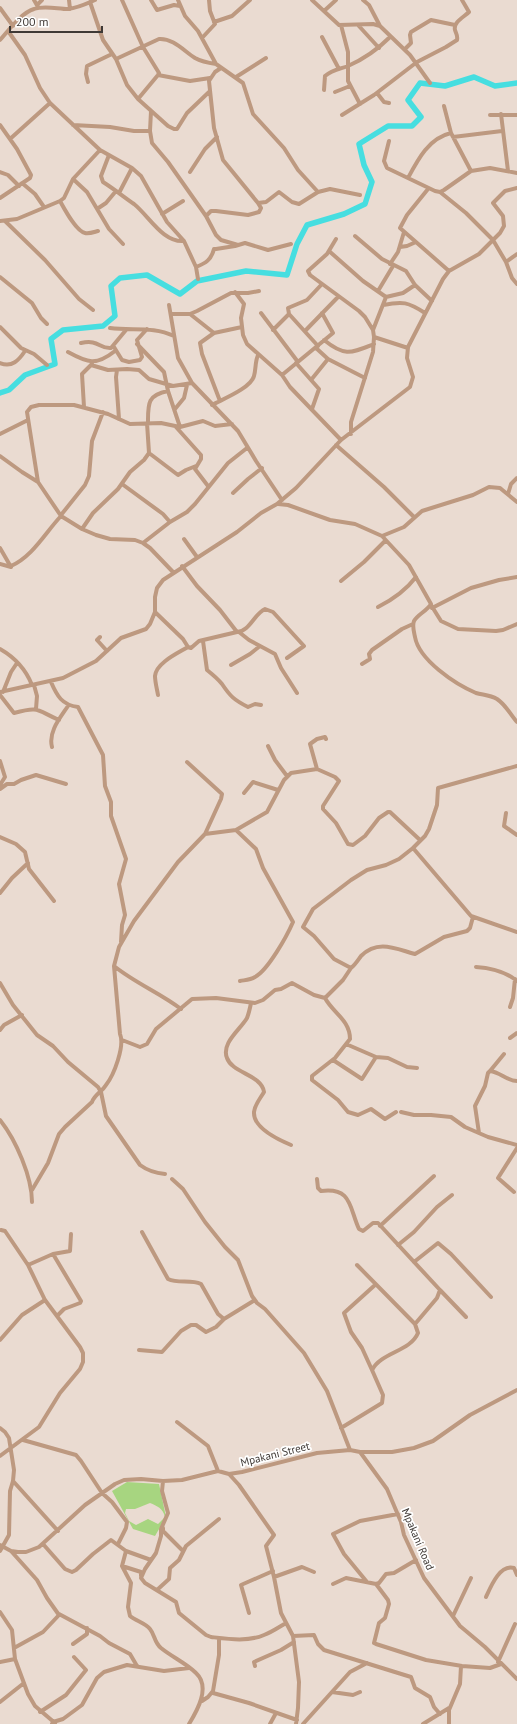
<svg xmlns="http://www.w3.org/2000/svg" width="517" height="1724" viewBox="0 0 517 1724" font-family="'PT Sans',sans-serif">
<rect width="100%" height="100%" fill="#eadbd1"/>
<path fill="#a7d580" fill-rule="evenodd" d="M127,1482l32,2 7,33 -11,19 -22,-7 -21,-38zM150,1503c7,3 13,5 15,14l-7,7 -10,-5 -12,6 -7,-4 -4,-8 1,-4h9z"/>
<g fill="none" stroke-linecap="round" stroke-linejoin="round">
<path stroke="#46dee0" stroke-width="5.5" d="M0,393l9,-3 16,-15 30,-11 -4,-25 12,-9 40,-4 12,-10 -4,-30 9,-8 27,-3 33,19 17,-13 49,-10 41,4 10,-31 10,-19 37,-11 21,-10 7,-22 -8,-17 -5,-21 29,-18h24l9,-9 -13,-17 12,-17 25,3 29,-9 21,9 22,-3"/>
<path stroke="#bd9980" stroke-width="4" d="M34,0l4,7
M69,0l1,9
M122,0l21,47 16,26 -1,2 -20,24
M151,0l6,10 17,-5 6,1
M178,0l7,16 13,15 18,33 27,19 10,31 31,34 14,22 20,22
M312,0l27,25 34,-1 7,2 30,29 20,28
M363,0l6,5 11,21
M90,2l13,38 13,19 11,26 11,14 30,27 6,3h3l10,-16 22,-21
M37,5l5,-5
M0,8l13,18
M324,11l12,-11
M214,22l18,-6 18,-16
M341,25l7,27v29l12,23
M358,25l21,23
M8,31l17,24 15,33 10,15 50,47 32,18 9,8 26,46 17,19 12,26 2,12
M322,37l17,32
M202,38l13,-14 -5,-13 -1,-11
M0,40c9,-10 21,-27 34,-31 10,-4 24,0 34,0 10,-1 18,-5 27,-9
M405,49l6,-6 -1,-8 1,-3 20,-12 24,5
M116,59l43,-20c14,-1 25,12 36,19 7,4 14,5 21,6
M221,68l-6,4 -6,9 5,47 9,32 35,43 8,-1 13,-10 13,10 7,2 19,-12 12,-3 30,6
M158,75l32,6 20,-3
M236,77l30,-19
M88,82l-2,-8 1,-8 25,-12
M324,90l1,-14c7,-6 15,-7 23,-10 16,-7 30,-17 42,-29
M335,92l15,-6
M377,93l7,9 5,1
M444,106l7,27 20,38
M151,111l-1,20 2,12 16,19 38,54 10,19 5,5 17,5
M501,114l7,57
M342,115l32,-20 43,-33 29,-15 11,-7c1,-5 -1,-6 -2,-10 -2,-8 9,-13 14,-18l-7,-12
M490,115h27
M0,125l17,24 14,26 -1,3 -30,20
M73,125l37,2 24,4h16
M453,137l49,-6
M10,139l40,-36
M389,141l-5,20 3,7 48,23 5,1 4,-2 27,-19 19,-3 27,5
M109,155l-8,21 2,6c11,7 21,15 31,22 15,12 29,39 50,37
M0,172l8,3 11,11
M190,172l15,-23 12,-12
M408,178c10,-19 21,-40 43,-45
M73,179l14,13 22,37 14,15
M22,183l13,11 9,13
M428,189l-21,26 -7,13 49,43
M440,192l26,21 27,27 13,22 6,16 5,6
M119,193l13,-25
M60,201c5,9 16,30 25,32 4,1 9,-1 13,-2
M97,209l9,-6 10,-12
M162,214l21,-13
M206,216l5,-5h5l32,4 11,-3 2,-4 -3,-5
M0,221l17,-2 43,-18 4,-3 9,-19 27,-29
M5,221l40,39 34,39 14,11
M355,236l27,23 24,12 9,14 17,16
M336,239l-9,15 -19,17 2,4 49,36 6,6 8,13 1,7 -1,15 -22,70v12
M400,247l7,-1 9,-4
M329,251l34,30 23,16 17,-4 12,-8
M506,262l11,-8
M390,264l8,-12 6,-20
M196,267c10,-4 15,-7 18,-18h2l19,-3 10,-3 23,7 23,-6
M0,277l32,26 9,15 6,6
M378,291l15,-25
M235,292l9,12 -3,14 2,17 4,9 35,31 8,12 51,53
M169,305l9,53 14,25 46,48 18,30 26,39
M383,305c20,-4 25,-3 42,8
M261,313l37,49
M171,314h19l7,-3 34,-18h17l11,-2
M190,314l24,19
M289,314l29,32
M0,327l21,21 13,6 13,11
M110,328c23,3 43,-2 64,8
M273,330l16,-16 -1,-6 19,-8 15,-16
M373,330l13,-33
M305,331l33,-34
M374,337l34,11
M324,340c21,17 27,13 50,4
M81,343c18,-4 18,6 30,5l15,-18
M137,344l27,28 4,19 12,36
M114,347l8,13 7,2 11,-2 2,-3 -5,-17 10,-11
M316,348l12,11 37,19
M68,352c20,11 28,14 47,-1
M0,363c12,5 19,-3 25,-12
M296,363l23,26 -7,20
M91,365l17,5 19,-1 12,1 10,9 24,7 19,-3
M117,370l-1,7 3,42
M282,375l51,-42 -11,-20
M311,380l17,-21
M220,401l-18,-47 -2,-11 14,-10 28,-6
M212,405c11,-6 39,-17 42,-29 2,-7 1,-14 4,-21
M84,407l-2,-33 10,-10
M175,409l9,-11 3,-13
M148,423c0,-19 -1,-28 20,-32
M176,427l25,28v4l-6,10 13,17
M0,434l28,-14
M336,445l48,42 30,30
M149,453l29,22 8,-5 10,-4
M0,456l22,16 16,10
M122,484l41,30 7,8
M233,493l15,-14 14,-11
M508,494l3,-10 6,-6
M278,504l10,1 42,15 25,4 27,12 22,-9 18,-16 51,-16 16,-8 11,1 17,14
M61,515l24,-30 4,-9 3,-35 11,-29
M82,529l11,-16 25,-24 12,-17 14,-12 5,-7 -2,-30
M382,536l27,29 22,39c-4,7 -13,10 -17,17 -2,5 0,11 1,16 4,23 40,47 61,56 7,2 14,2 21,6 9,6 13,15 20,23
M184,539l13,18
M143,543l27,-21 17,-10 8,-8 33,-41 19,-15
M0,548l11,19
M0,564l11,3
M11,566c22,-10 34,-33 50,-50
M182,566l15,20 23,24 17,22c13,-1 17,-18 28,-23l8,3 31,34 -17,12
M173,572l-23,-24 -7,-5 -8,-3 -25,-1 -14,-4 -14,-6 -21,-13 -23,-34 -11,-70 4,-5 8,-2h35l34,9 22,10 31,-1 19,4 23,-6 12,5 17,-2
M341,581l23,-19 21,-21
M431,605l10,16 17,8 38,2 7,-1 14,-6
M378,607c16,-8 28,-17 38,-30
M432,608l39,-20 28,-8 18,-3
M155,612l28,27 5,8c-10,6 -32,16 -33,29 0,6 2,13 3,19
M239,632l10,8 26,14 6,14 16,25
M100,637l-3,3 10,11
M203,641l4,29c5,4 11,9 15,14 8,12 12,16 26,23l7,-3 6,1
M188,647l3,1 8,-7 38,-9
M0,649c14,8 26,21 32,36
M362,664l8,-5 -1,-5 3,-4 30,-21 11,-5
M231,665l19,-11 10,-8
M51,682c6,14 11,23 27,25l25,48 2,31 6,16v14l15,43 -7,25 6,31 -3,10 -1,17
M34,685l3,11 -1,13
M0,692l63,-14 33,-17 25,-23 25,-9 4,-5 5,-12v-15l2,-9 6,-8 74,-48 24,-19 16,-9 19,-16 45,-48 69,-53 3,-10 -6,-19 1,-11 35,-68 6,-8 30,-17 21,-21 4,-7 -1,-10 -10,-13 12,-12 12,-3
M3,692l8,-20 6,-9
M0,695l14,18c26,-7 22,-3 45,7
M268,746l7,14 12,16
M52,747c-4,-15 8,-29 16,-41
M0,761l5,16 -5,8
M187,762l35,32 -1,5 -16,35
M517,766l-79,22 -1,17 -8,24 -4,7 -12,12 58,68 46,16
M317,769l-7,-25 7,-5 8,-2 1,2
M0,789l7,-5h7l7,-4 15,-5 30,9
M244,793l9,-11 25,8
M506,813l-2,13 13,9
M236,830l20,19 7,19 30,54c-6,14 -25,48 -38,55 -5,3 -10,3 -15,4
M0,837l16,7 9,8 4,17 25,32
M413,848l-14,11 -13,6 -19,5 -16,10 -38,29 -10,18 11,9 20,23 17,9c4,-3 7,-8 10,-12 17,-17 35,-7 54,-2l29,-17 23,-6 3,-3 3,-11
M0,893l12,-15 16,-15
M114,966c21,17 46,27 67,43
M476,967c15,1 29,4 41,14
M0,983l13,22 24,30 16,11 15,16 30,25 3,5 5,24 34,49c8,6 15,8 25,9
M325,998c8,15 25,22 25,41l-15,19 -23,18v4l26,20 10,12 10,3 13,-6 14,10 11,-7
M251,1003c-1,5 -2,10 -4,15 -7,12 -26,25 -20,40 5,15 35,17 37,34 -4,7 -9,12 -10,20 -1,16 25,28 37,33
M510,1007l3,-9 2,-19
M0,1030l4,-5 18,-10
M510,1038l7,-5
M122,1040l18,7 7,-3 9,-15 36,-30 24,-1 39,5 8,-3 12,-10 6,-1 11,-6 22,12 11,3 18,-18 8,-12
M346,1044l30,13 12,1 19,9 10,1
M333,1060l29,19 14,-22
M490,1071l14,-17
M401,1112l13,3h17l20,2 14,10 23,10 29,8
M0,1120c16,20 32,57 32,82
M479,1133l-4,-27 10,-20 3,-13 2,-2c10,1 17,10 27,10
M172,1179l11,10 22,33 20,25 13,13 14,36 5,7 8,6 39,44 23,38 23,59
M317,1179l1,9 3,3c31,-4 28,16 38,38l4,2 10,-8h5l62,67 -3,8 -22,26
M32,1190l16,-27 11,-29 6,-7 27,-25c3,-8 10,-10 14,-17 8,-10 19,-39 14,-51l-6,-68 5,-19 15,-26 44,-59 27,-28 31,-4 31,-18 17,-32 7,-7 26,-4 18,8 4,4 -16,25v3l13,14 12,21 5,1 12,-9 14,-18 9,-6h2l30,28
M514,1192l-16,-14 19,-30
M380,1226l54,-50
M142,1232l26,47c10,5 23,0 33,5l17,30 6,5 31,-19
M398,1245l16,-13 23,-25 15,-12
M53,1254l28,47 -1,2 -16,6 -7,7
M414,1262l24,-19 13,11 40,43
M28,1265l25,-11 17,-3 1,-17
M440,1290l26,27
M0,1340l22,-25 23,-15
M139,1350l23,2 19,-21 10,-6h5l10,7 10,-5 8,-8
M372,1370l-10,-22 -11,-16 -7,-19 31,-28
M177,1422l31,24 10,25
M0,1428l5,4 4,6 5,32 -1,11 -3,10 -1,44 -9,16
M341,1428l41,-25 1,-8 -11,-25c9,-18 38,-18 46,-37l-3,-9 -58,-59
M23,1440l53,15 5,6 21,32 10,9 15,20 -1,6 -8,16
M360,1452l27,37 14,33 3,13 20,43 36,48 25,21 32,32
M0,1456l39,-29 21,-34 20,-24 3,-7v-9l-3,-6 -35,-47 -17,-35 -23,-34 -4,-1
M229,1474l10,11 35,50 -8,11 8,31 7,36 12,23 6,46 -1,26 -2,16
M13,1481l45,50
M163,1481l-1,10 6,22 -7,16v7l-5,17 -11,16 -4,9 4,5 31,19 3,11 27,22 5,2c17,2 37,5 53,-2 8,-3 15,-8 22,-12
M163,1528v3l20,20
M43,1544l22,25 7,3 4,-2 17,-16 18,-14 15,11 -4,15 19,6v4
M0,1545l11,6 7,1h8l13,-5 46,-42 30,-21 9,-4 17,-1 22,2 19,-1 36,-9 11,3 13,-2 75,-19 33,-3 10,2h32l22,-4 19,-7 37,-26 47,-25
M11,1551l26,29 10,18 12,17 -16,17 -29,16
M126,1551l25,9
M122,1566l9,17 -3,24 2,9c6,5 15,7 20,13 5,6 4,13 11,19 11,9 25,15 35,25 15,14 1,38 -7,51
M274,1577l28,-10 12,5
M367,1582l-23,-28 -11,-20 27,-13 38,-7
M333,1584l13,-6 30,6 3,-1 7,-9 8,-1 22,-13
M376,1584l12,16 1,4 -4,14 -6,5 -5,20 2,1 50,16 36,6 28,2 11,-4
M157,1590l12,-11 1,-11 9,-8 7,-14 33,-27
M486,1597c5,-11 14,-33 28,-29l3,7
M0,1612l12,18 3,29 13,35 7,12 20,17
M249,1613l-8,-28 32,-14
M59,1614l41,22 9,7 21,11 7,12
M453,1616l18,-38
M293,1636l21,-1 4,9 6,6 87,27 4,11 15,9 4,10 6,7
M73,1644l14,-10v-6
M0,1662l15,-3
M498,1662l17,-38
M255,1666l-1,-4 27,-12 13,-8
M332,1692l21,3 7,-3
M213,1693l36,10 48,17
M202,1701l6,-4 5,-6 6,-36v-17
M0,1702l24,-19
M40,1712l26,-17 20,-25 -12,-13
M52,1724l1,-2 10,-3 19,-14 15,-27 7,-6 23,-7 37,6 25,-3
M270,1724l6,-11
M303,1724l47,-52 17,-9
M423,1724l26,-16
M449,1724v-14l11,-26 1,-18"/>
</g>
<g text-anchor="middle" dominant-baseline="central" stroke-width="3.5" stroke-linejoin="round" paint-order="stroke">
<g font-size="11" fill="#3f3935" stroke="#fff">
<text transform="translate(275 1454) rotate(-14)">Mpakani Street</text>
<text transform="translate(418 1539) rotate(67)">Mpakani Road</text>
</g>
</g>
<path d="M10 26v6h92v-6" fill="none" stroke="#3f3935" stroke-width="2"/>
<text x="16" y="26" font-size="12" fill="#3f3935" stroke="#ffffff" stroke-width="3" paint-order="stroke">200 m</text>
</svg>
